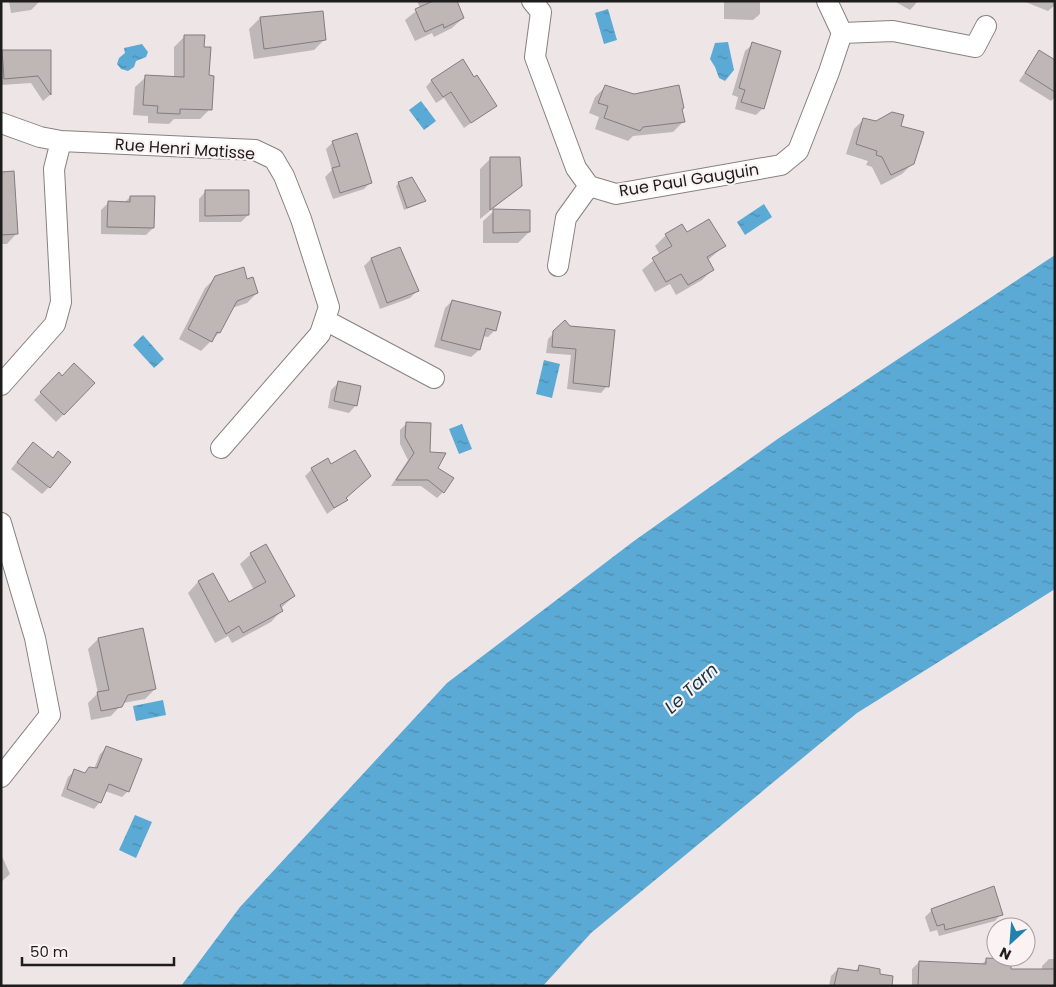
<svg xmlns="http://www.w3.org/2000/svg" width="1056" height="987" viewBox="0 0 1056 987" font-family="Poppins,sans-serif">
<defs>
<pattern id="water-ripples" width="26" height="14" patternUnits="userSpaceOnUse" patternTransform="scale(1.25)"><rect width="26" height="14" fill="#5baad5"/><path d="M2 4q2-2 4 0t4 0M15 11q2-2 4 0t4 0" fill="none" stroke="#4b8aac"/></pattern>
</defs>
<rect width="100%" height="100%" fill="#eee6e6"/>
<path fill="url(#water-ripples)" d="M608,9l9,31 -13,4 -9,-31z
M728,42l6,28 -9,11 -6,-3 -4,-11 -5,-8 5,-16z
M142,44l6,8 -2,5 -10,4 -2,6 -6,4 -7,-2 -4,-5 2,-6 6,-5 -1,-5z
M421,101l15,20 -12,9 -15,-20z
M764,204l8,13 -27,18 -8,-13z
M1055,255v334l-198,124 -266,220 -48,53h-362l59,-79 207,-224 187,-142 145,-103z
M143,335l21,24 -10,9 -21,-23z
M544,360l16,4 -8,34 -16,-4z
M462,424l10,25 -13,5 -10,-25z
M163,700l3,15 -30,6 -3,-15z
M135,815l17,7 -16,36 -17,-8z"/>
<path fill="#0003" d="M9,1h29v2l-7,7 -20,3z
M417,1h39l7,17 -11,10 -18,9 -2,-4 -17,8 -10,-21 15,-12z
M724,1h36v13l-7,6 -29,-1z
M894,1h24l-8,9z
M1023,1h32v4l-7,6z
M260,18l65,21 -11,11 -60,9 -5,-30z
M185,36l22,40 3,33 -10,10h-26l-5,5 -21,-1v-7l-15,-1 2,-28 11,-10 28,1v-31z
M753,44l10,64 -7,7 -21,-6 3,-12 -6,-2 13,-44z
M3,51h47v44l-7,6 -12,-18 -30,2z
M1039,52l16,9v36l-4,4 -32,-20z
M474,79l22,26 -32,23 -20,-30 -8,5 -10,-16 6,-7z
M606,86l75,24 2,12 -10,10 -40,4 -5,5 -33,-12 4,-12 -10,-4 6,-16z
M864,119l35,7 14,37 -11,11 -21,11 -9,-18 -6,-2 2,-4 -22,-7 8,-25z
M333,142l38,40 -7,7 -31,10 -8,-22 7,-7 -6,-21z
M490,159l31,27 -41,33v-50z
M1,174l16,59 -10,11h-6z
M399,183l26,18 -21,9 -8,-24z
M206,191l42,24 -7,7h-42v-23z
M130,197l23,31 -7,7 -45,-1v-24l7,-7h16z
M494,211l35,21 -11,11h-35v-22z
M682,225l4,8 38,13 -16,14 5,9 -11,11 -26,15 -6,-11 -15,8 -13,-22 18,-15 -5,-9 11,-11z
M371,259l46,32 -7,7 -30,11 -16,-43z
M216,277l31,3 10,13 -10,10 -15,5 -13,25 -18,18 -22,-12 26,-51z
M452,301l43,29 -7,7 -6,-1 -3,14 -8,7 -37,-10 11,-39z
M565,322l42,64 -6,7 -34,-4 4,-34 -25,-2 2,-14z
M59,374l3,4 32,5 -38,39 -22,-22z
M338,383l18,22 -7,8 -21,-5 3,-18z
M407,423l29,45 7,24 -6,6 -16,-12h-30l17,-26 -8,-16v-14z
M26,451l23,36 -7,7 -31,-25z
M312,469l34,31 -19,14 -22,-38z
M251,554l43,42 -14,13 1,2 -10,11 -39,21 -4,-7 -13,7 -27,-50 10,-11 15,-8 16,29 25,-13 -14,-26z
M98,639l57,50 -10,10 -22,4 -12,13 -20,4 -3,-17 10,-10 -10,-44z
M106,748l22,43 -6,6 -17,-6 -5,11 -6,7 -33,-13 7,-19 7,-6 9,3 6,-6 4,1 6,-15z
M1,854l9,20 -9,8z
M932,910l69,4 -6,7 -56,15 -2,-6 -7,2 -5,-15z
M987,959l22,11h33v-4l7,-7h6v27h-143v-17l7,-7 62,3z
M859,967l18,19h-48l2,-10 7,-7 16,3z"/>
<path fill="#beb7b6" stroke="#847d7d" d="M433,1h24l7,17 -20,10 -1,-4 -18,8 -10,-23z
M323,11l3,29 -62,9 -4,-32z
M184,35h21l-1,12h7l-2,28 5,1 -2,34 -32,-1v5l-23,-1 1,-7 -15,-1 2,-30 39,2z
M752,42l29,9 -17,58 -23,-7 4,-12 -6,-2z
M2,50h49v45l-13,-19 -34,3z
M1039,50l16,10v32l-30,-19z
M463,59l11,18 3,-2 20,31 -26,17 -20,-31 -8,5 -12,-17z
M605,85l29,9 45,-9 5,23 -2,1 3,13 -42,5 -3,4 -36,-13 4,-12 -10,-3z
M892,112l12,3 -3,11 23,6 -10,32 -23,11 -9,-18 -6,-2 1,-4 -21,-7 7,-26 13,3z
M357,133l15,50 -32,10 -8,-25 8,-2 -8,-25z
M490,157h30l2,29 -32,24z
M14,171l4,63 -17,1v-63z
M412,177l14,24 -19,7 -9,-26z
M205,190h44v25l-44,1z
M130,196h25l-1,32 -47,-1 1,-26 22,1z
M493,209l37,1v22l-37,1z
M709,219l17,27 -19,11 7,13 -26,15 -7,-11 -15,8 -14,-24 20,-12 -7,-12 17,-10 5,8z
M400,247l19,44 -32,12 -16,-45z
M244,267l3,12 6,-2 5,16 -21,8 -17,32 -3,-1 -5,10 -24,-13 27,-53z
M452,300l49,12 -5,19 -10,-3 -6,22 -39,-10z
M565,320l5,6 45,4 -6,57 -36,-4 3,-34 -24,-2 1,-16z
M74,363l21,20 -31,32 -24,-23 19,-20 3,4z
M338,381l23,5 -4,20 -23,-5z
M406,422l25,1 -1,29 16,1 -8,15 16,10 -10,15 -16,-13h-32l18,-27 -9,-16z
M33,442l20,16 5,-7 13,11 -21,26 -33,-26z
M355,450l16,26 -25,22 2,2 -14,8 -23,-40 17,-10 3,6z
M266,544l29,52 -15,9 3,6 -40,22 -4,-7 -13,8 -28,-53 15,-8 16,29 37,-20 -16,-29z
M143,628l13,61 -28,6 -6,12 -21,4 -4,-19 12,-2 -11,-52z
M106,746l36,13 -13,33 -20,-8 -8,19 -34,-14 7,-20 11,4 4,-6 8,1z
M994,886l9,29 -58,15 -1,-6 -7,2 -6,-17z
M986,958l25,1v10h44v17h-137l1,-25 67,3z
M859,965l21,4v5l13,2 -1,10h-58l4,-18 20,3z"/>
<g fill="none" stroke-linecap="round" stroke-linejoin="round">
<defs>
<path id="minor" d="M532,1l9,11 -6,45 41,111 13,18 27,8 165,-29 17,-14 31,-79 13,-39 -15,-32
M842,33l51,-2 82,16 11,-21
M1,123l39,14 21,4 194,9 19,9 10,17 17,43 28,88 -9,27 -99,114
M558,266l8,-48 23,-32
M325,320l109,58
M1,385l54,-61 6,-22 -7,-133 7,-28
M1,523l34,115 15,77 -49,62"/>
</defs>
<use href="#minor" stroke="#888180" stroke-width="22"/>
<use href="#minor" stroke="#fff" stroke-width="20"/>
</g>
<g text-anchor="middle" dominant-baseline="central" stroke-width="4.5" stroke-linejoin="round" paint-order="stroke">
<g font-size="16" fill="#1e1c1c" stroke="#fbf3f3">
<text transform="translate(185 149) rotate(4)">Rue Henri Matisse</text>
<text transform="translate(689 180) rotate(-9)">Rue Paul Gauguin</text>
</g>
<g font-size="18" font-style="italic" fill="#123548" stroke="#fbf3f3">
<text transform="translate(691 688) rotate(-42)">Le Tarn</text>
</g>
</g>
<rect width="1056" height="987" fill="none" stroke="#1e1c1c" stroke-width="5"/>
<g transform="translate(1011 942) rotate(206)"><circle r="24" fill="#fbf3f3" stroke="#a39d9d"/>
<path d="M0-4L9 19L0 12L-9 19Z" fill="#2381ae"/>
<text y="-8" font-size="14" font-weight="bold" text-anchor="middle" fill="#1e1c1c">N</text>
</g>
<path d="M22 957v8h152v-8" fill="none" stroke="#1e1c1c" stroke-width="2.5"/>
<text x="30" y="957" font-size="15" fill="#1e1c1c" stroke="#fbf3f3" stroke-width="4" paint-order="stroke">50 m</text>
</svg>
